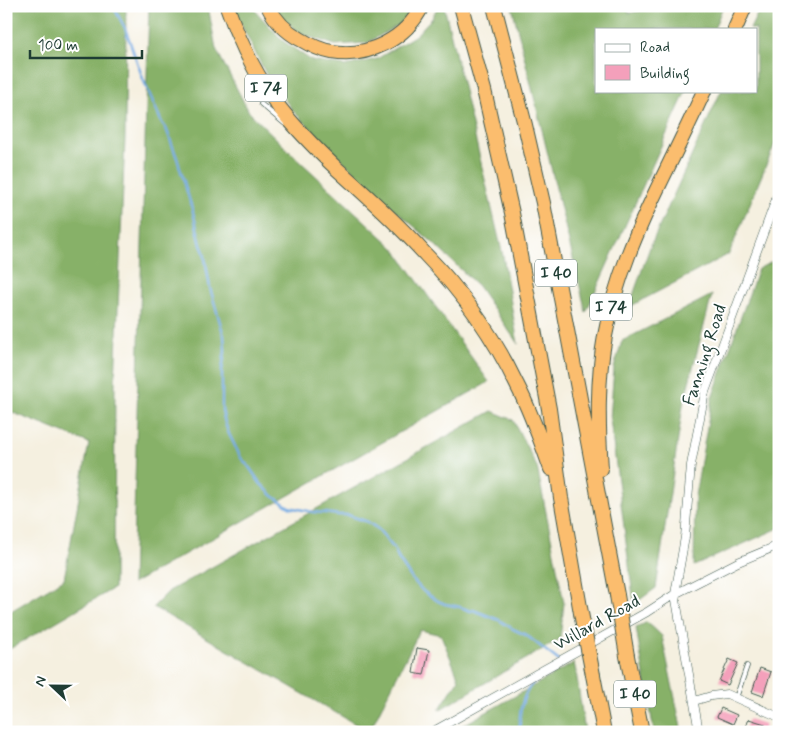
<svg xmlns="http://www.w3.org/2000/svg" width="785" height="738" viewBox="0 0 785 738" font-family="Mynerve,sans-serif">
<rect width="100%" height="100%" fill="#fff"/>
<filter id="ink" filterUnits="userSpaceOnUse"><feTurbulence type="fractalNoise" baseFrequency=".02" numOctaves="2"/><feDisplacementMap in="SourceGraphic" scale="10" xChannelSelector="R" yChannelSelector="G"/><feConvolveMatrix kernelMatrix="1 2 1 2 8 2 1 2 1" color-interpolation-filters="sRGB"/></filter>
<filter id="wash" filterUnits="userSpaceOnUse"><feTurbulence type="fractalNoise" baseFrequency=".0096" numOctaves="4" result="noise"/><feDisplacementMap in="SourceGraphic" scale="20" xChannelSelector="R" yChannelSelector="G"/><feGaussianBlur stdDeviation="1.12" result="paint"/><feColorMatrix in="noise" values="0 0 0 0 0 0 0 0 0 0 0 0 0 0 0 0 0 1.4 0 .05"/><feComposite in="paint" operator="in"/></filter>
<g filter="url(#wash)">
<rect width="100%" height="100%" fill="#f5f0e0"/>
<path fill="#87b168" stroke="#53774e" d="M6,6h120l-1,131 -10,246 -1,205 -108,63v-37l58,-35 25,-136 -83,-33z
M149,6h59l8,43 33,63 42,41 103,95 95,134 -357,202z
M235,6h16l32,35 29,20 33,5 32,-7 39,-24 16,-17 6,-12h6l59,250 15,88 -40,-58 -47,-45 -61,-53 -76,-76 -28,-38 -29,-58z
M275,6h139l-14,18 -33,19 -32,2 -34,-11 -21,-18z
M512,6h115l2,7 39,-7h55l-9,23h-118v62h90l-100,221z
M761,6h18v128l-50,120 -100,53 21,-60 71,-156h35v-62h-6z
M779,258v270l-85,38 1,-70 17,-98 46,-129z
M712,295l-29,110 -27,183 -22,16 -24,-185 4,-51 8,-27z
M492,411l21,9 24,47 27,136 -4,36 -121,71 20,-31 -18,-44 -21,-5 -51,102 -216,-125 16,-16z
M647,622l15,14 20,96h-28l-18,-104z
M574,663l2,9 9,60h-134z"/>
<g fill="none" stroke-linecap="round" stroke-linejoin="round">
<path stroke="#75abe3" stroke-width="2.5" d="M113,6l12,22 18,51 19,44 4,5 11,30 16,54 8,33 3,7 6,36 14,48 1,15 -3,19v40l3,13 4,11 12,24 8,9 11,16 13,13 16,11 24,5 12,1 14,2h9l20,7 11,8 16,20 3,8 14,21 12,13 14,9 7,3 15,3 11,4 2,-1 26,10 14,9 13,6 37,29
M552,669l11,-5
M521,732c-1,-5 -2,-11 -1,-16 1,-15 8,-31 19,-39"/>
</g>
<g id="blocks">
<path fill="#f4a0bb" d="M417,648l12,2 -5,25 -11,-2z
M729,659l9,4 -10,22 -9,-4z
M760,668l11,4 -8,24 -11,-4z
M721,708l16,7 -4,9 -16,-7z
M749,719l16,5 -2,8h-11l-7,-3z"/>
</g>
</g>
<g filter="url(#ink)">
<use href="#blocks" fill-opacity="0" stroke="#3f584e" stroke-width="1"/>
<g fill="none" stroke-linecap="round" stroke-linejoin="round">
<defs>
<path id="lane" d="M261,104l24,20
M736,698l11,-32"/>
<path id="street" d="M694,701l17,-5 16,-2 52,23
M432,732l215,-120 28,-18 63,-32 41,-17
M699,732l-24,-138 10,-57 6,-72 14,-73 74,-201"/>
<path id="highway" d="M227,6c12,36 30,71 52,101 17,22 37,42 57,61 31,28 62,56 90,87 37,38 68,82 91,130 14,27 24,56 34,84
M268,6c7,14 19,26 32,33 10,6 20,11 32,13 36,6 74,-13 90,-46
M461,6l23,84 28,123 37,196 12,89 20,115
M494,6l31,119 18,78 74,392
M735,29l10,-23
M601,469c-3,-45 -4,-89 4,-133 10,-56 33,-108 58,-159 14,-29 28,-57 41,-86
M627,656l15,76
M593,675l11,57"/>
</defs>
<use href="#lane" stroke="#3f584e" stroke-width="5.5"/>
<use href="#street" stroke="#3f584e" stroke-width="9"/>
<use href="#highway" stroke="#3f584e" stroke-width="16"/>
<use href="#lane" stroke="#fff" stroke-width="4"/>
<use href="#street" stroke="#fff" stroke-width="8"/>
<use href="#highway" stroke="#fbbd6e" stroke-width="14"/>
<defs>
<path id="highway-bridge" d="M617,595l10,61
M581,613l12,62"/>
</defs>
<use href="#highway-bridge" stroke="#3f584e" stroke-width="16" stroke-linecap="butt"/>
<use href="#highway-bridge" stroke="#fbbd6e" stroke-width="14"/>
</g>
</g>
<g text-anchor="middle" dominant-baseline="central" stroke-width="4" stroke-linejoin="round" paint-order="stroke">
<g fill="#fff" stroke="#627771" stroke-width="1">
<rect x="245" y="74.5" width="42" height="27" rx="4"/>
<rect x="535" y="259.5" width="42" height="27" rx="4"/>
<rect x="590" y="293.5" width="42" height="27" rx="4"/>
<rect x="614" y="680.5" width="42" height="27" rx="4"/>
</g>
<g font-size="16" font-weight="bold" fill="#1f3d34">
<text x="266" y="88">I 74</text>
<text x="556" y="273">I 40</text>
<text x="611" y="307">I 74</text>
<text x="635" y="694">I 40</text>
</g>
<g font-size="18" fill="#1f3d34" stroke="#fff">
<text transform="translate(705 355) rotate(-72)">Fanning Road</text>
<text transform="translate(597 623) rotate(-29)">Willard Road</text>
</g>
</g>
<rect width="785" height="738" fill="none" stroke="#fff" stroke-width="25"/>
<rect x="595" y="28" width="162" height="65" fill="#ffffff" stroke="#a5b1ae"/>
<rect x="605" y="44" width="25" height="8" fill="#ffffff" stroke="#a5b1ae"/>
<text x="640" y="52" font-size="15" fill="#1f3d34">Road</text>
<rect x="605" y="65" width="25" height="15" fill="#f4a0bb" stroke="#a5b1ae"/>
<text x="640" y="78" font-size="15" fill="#1f3d34">Building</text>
<g transform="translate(52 686) rotate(292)" stroke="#ffffff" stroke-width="4" paint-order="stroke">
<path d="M0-4L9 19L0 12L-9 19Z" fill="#1f3d34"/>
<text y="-8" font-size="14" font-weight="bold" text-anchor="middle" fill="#1f3d34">N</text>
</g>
<path d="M30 50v8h112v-8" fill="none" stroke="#1f3d34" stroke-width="2.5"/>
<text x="38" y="50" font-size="15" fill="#1f3d34" stroke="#ffffff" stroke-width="4" paint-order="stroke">100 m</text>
</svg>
